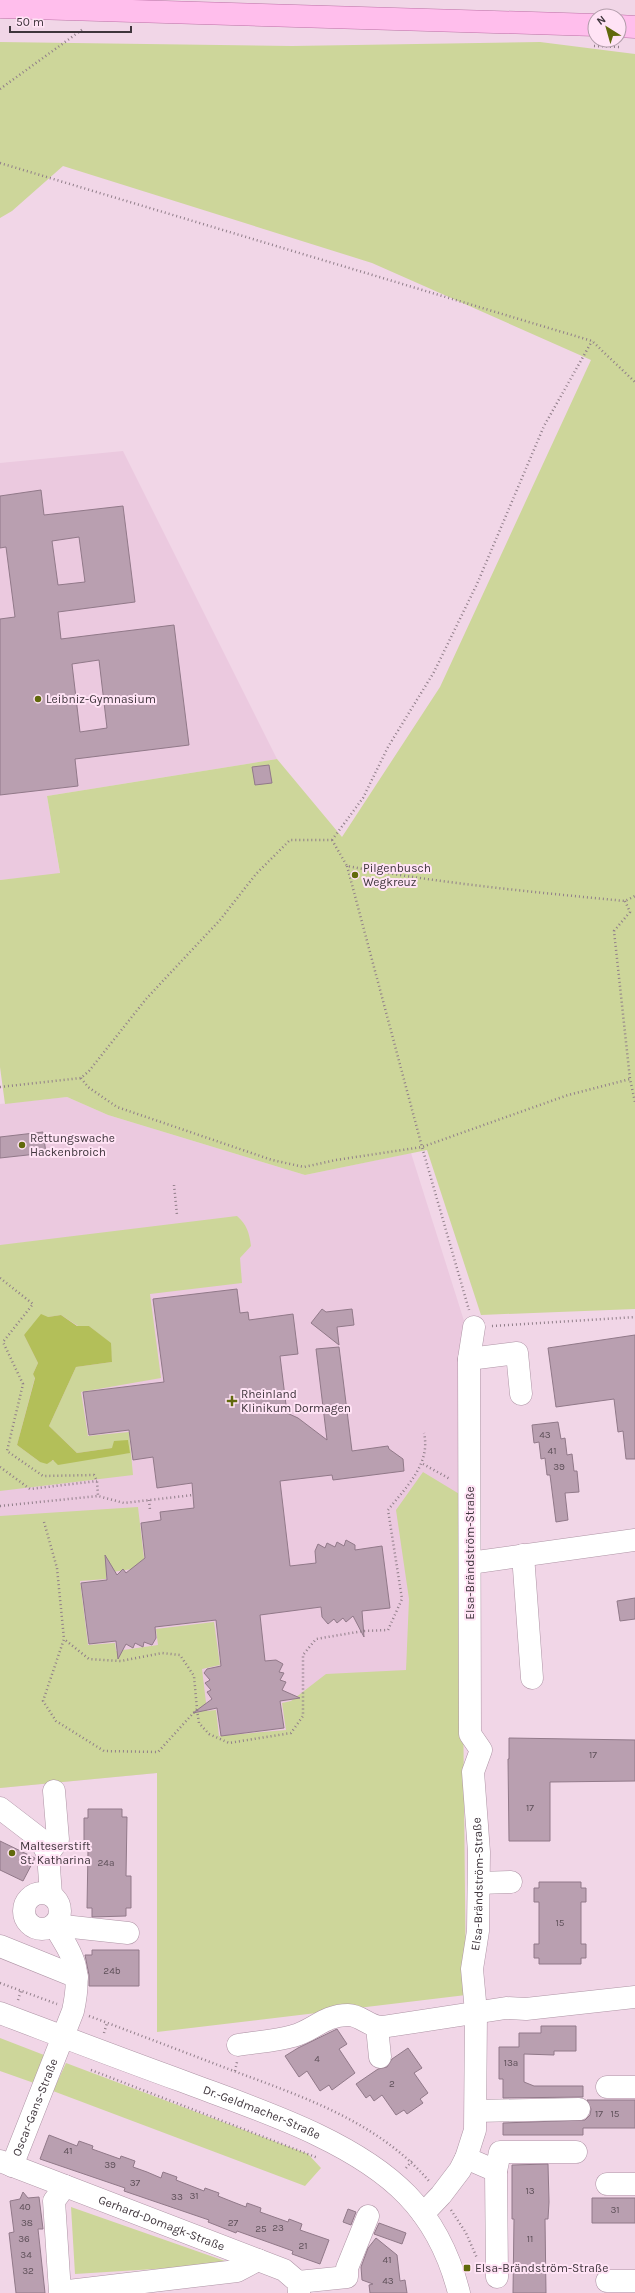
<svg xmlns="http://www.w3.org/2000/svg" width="635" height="2293" viewBox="0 0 635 2293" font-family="Karla,sans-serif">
<rect width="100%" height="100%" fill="#f1d6e7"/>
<path fill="#ebc9df" d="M123,451l154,308 -230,37 13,78 -60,6v-417z
M67,1097l41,18 197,60 106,-22 54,171 -1,410 -307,39 -157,15v-684z"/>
<path fill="#cdd69a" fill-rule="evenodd" d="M0,42l292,4 248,-4 95,12v1255l-154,6 -54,-165 -122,25 -197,-60 -41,-18 -62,7 -5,-37v-187l60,-7 -13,-77 230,-37 65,78 98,-150 151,-327 -219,-97 -309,-97 -51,45 -12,7z
M237,1216c10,9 12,16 14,30l-11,12 2,25 -92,11 11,84 -80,14 7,44 41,-4 4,43 -133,16v-246zM61,1315l17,11h11l21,17 2,19 -36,5 -27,59 28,27 35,-5 16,-8 1,13 -89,9 -23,-17 18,-68 -2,-3 5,-11 -14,-28 24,-18z
M423,1472l38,23 5,500 -309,37v-259l-157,15v-272l138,-9 7,60 -39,6v6l-26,2 8,64 27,-2 1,8 42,-6 -2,-16 58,-7 6,43 -18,4 5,42 9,-1 3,26 67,-6 -4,-27 9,-2 35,-27 80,-4 3,-71 -13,-89z
M0,2038l44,17 -10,28 -34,-12z
M66,2063l242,91 13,14 -16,18 -252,-95z
M71,2207l154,54 -7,4 -143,9z"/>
<path fill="#b3bf59" d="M41,1314l7,3 13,-2 16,11h12l22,17 1,19 -36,5 -27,59 28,27 35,-5 2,-7 14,-1 2,13 -72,12 -5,-5 -6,4 -7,-2 -23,-17 18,-67 -2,-4 5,-11 -14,-28z"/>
<path fill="#b99fb0" stroke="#917989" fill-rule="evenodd" d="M41,490l3,25 79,-9 12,96 -77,10 3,27 113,-14 15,120 -114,14 3,27 -78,9v-176l15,-2 -9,-70 -6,1v-52zM79,537l6,45 -27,3 -6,-44zM99,660l8,68 -27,4 -8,-68z
M269,765l3,18 -17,2 -3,-18z
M43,1132l3,21 -46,5v-21z
M237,1289l3,24 8,-1 1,8 44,-6 5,40 -18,2 7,57 11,5 29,22 -11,-91 23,-2 13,104 36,-5 1,3 14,10 1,12 -71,9 -1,-5 -52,6 10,85 26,-3 -1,-12 3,-7 7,4 2,-5 8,4 2,-5 7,4 2,-6 9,5v5l27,-4 8,62 -28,3 2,26 -11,-21 -7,6 -3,-4 -6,5 -3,-4 -6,5 -6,-7 -1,-10 -61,8 5,46 11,-1 7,4 -4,8 5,1 -4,7 6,2 -4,8 18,8 -20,3 4,27 -63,8 -4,-28 -24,5 19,-14 -5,-7 4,-2 -6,-7 5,-3 -6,-7 3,-4 14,-3 -5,-46 -61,7 1,11 -4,7 -8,-3 -1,5 -8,-4 -2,5 -7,-4 -8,15 -2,-18 -27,3 -8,-61 26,-3 -2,-25 12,20 6,-6 3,4 19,-15 -4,-35 20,-3 -1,-8 34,-4 -2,-25 -35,5 -4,-31 -20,3 -4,-30 -40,5 -6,-43 81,-10 -11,-83z
M322,1309l4,3 26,-3 2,16 -17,2 2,18 -28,-22z
M635,1335v124h-9l-3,-28 -5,1 -4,-33 -58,8 -8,-59z
M558,1422l3,17 4,-1 2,17 5,-1 2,17h3l2,21 -14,1 3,27 -12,2 -6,-47h-3l-2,-17 -4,1 -2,-17 -5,1 -2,-18z
M635,1598v21l-15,2 -3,-20z
M509,1738l126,2v41l-85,1v59h-41l-1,-82h1z
M88,1809h34v8h5l-1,59h5v32h-5v8l-34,1v-9h-5l1,-58h-4v-32h4z
M0,1841l35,17 -12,23 -23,-11z
M539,1882h42v6h5v14h-5v42h5v14h-5v6h-42v-6h-5v-14h5v-42h-5v-14h5z
M92,1950h47v36h-50v-11l-4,-20h7z
M541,2026h35v25h-22v4l-30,-1v28l10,4h49v11l-80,1v-19h-4v-32h20v-14h22z
M337,2029l10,15 -8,5 16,24 -23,17 -3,-5 -9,6 -13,-20 -8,6 -14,-21 13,-8z
M408,2048l14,20 -8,5 14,20 -8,6 3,4 -16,11 -3,-4 -8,5 -14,-20 -8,6 -4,-6 -4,3 -10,-14 22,-15 9,-2 5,-8z
M587,2100h48v28h-52v7h-80v-12l82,-3 5,-5 1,-6z
M49,2135l28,11 2,-5 14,5 -1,3 28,10 1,-3 14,5 -2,6 14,5 14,6 2,-6 14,5 -1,3 28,11 1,-3 14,5 -1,3 15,6 13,5 1,-4 14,5 -1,4 28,10 1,-3 13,5 -2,6 29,10 -9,24 -28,-10 1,-3 -56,-20 -1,2 -28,-11 1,-2 -85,-29 1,-3 -85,-29z
M548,2164l1,38 -1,17h-3l1,74h-33l1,-74h-2v-54z
M23,2192l5,6 11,-1 4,32h-5l7,64h-29l-7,-60 5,-1 -4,-31 10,-2z
M592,2198h43v25h-43z
M348,2209l8,3 -5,13 -8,-3z
M379,2223l27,10 -4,11 -28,-10z
M376,2238l21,17 3,26 5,-1 2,13h-37l-1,-8 4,-1 -11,-4 -1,-13 7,-19z"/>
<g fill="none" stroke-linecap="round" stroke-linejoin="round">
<defs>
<g id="minor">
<path d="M469,1359l48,-6 4,41"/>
<path d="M523,1555l9,123"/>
<path d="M470,1563l165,-23"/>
<path d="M0,1808l39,30 9,16 3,41"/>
<path d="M48,1854l10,-14 -4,-49"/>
<path d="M479,1883l32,-1"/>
<circle cx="42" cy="1911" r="18"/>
<path d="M54,1925l74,8"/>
<path d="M0,1946l77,31"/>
<path id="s1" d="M0,2013c61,23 121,46 182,68 71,27 171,58 225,114 26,27 43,62 52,98"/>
<path d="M377,2027l3,30"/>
<path d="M238,2045c18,-3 38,-4 55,-9 20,-5 31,-21 55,-21 13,0 21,12 34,12l124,-19 20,1 109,-12"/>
<path d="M607,2087h28"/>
<path d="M476,2111l103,-2"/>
<path d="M466,2158l30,13 1,106"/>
<path id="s2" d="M0,2161l284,109 14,12 1,11"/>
<path id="s3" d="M12,2166l61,-155c9,-41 2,-52 -19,-86"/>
<path d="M496,2171l4,-19h76"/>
<path d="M607,2184h28"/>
<path d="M65,2186l-11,15 6,91 177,-21 21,-11"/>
<path id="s4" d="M423,2214l18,-19 19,-25 6,-12 9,-28 1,-118 -4,-43 6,-38 1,-79 -6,-80 8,-22 -11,-16 -1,-375 5,-32"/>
<path d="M607,2281h28"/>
<path d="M298,2282l49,-5v-9l21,-52"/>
</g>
<path id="major" d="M0,7l595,18
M619,26l16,1"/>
</defs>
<use href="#minor" stroke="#ae94a5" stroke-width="23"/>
<use href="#major" stroke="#bc72a6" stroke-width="23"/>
<path stroke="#907e89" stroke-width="2.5" stroke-dasharray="1 3" stroke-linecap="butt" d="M594,46l25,1
M0,89l83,-60
M0,163l592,178 43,41
M332,840l31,-42 25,-51 46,-75 43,-88 67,-158 48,-85
M332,840l15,26c91,17 185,26 278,35l10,-5
M347,866l75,281 146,-52 62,-16
M625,901l5,11 -16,19 16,148 5,23
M81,1078l7,9 29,20 155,53 32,7 32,-7 86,-13 47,163
M0,1087l81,-9 8,-7 57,-72 74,-79 36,-46 34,-34h42
M174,1185l3,30
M0,1278l33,26 -30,38 20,42 -16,67 36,25 51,-1 3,6 1,15
M492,1326l143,-9
M423,1464l27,15
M0,1467l30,22 67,-8
M149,1500l1,10
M0,1506l98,-10 26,7 69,-8
M44,1522l13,46 7,71 -21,62 13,20 48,30 54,1 39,-43 -3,-33 -14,-21 -18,-2 -41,8 -32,-2 -25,-20
M197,1710l2,13 10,11 20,9 62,-10 12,-17v-61l13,-16 47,-8 25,-1 14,-31 -14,-89c18,-23 43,-46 36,-77
M0,1983l57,21
M18,2000l3,-9
M89,2016c48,18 95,36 142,54 72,27 146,51 198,111
M104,2033l3,-10
M91,2070l227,88
M235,2071l2,-9
M406,2168l6,-7
M451,2210l15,23 11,25"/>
<use href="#minor" stroke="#fff" stroke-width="22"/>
<use href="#major" stroke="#ffbeec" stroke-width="22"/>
</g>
<g fill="#61690c" stroke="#ffe3f5" stroke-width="1.5">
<circle cx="38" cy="699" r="4"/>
<circle cx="355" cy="875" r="4"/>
<circle cx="22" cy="1145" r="4"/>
<path d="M230 1395h4v4h4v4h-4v4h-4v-4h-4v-4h4z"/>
<circle cx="12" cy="1853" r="4"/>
<rect x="463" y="2264" width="8" height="8" rx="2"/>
</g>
<g text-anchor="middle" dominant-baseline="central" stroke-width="4" stroke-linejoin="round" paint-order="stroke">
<g font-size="10" fill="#5e5059">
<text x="545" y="1435">43</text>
<text x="552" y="1451">41</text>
<text x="559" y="1467">39</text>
<text x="593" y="1755">17</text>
<text x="530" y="1808">17</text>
<text x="106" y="1863">24a</text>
<text x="560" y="1923">15</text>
<text x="112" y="1971">24b</text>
<text x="317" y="2059">4</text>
<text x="511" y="2063">13a</text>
<text x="392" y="2084">2</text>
<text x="599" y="2114">17</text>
<text x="615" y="2114">15</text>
<text x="68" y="2151">41</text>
<text x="110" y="2165">39</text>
<text x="135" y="2183">37</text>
<text x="530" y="2191">13</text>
<text x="194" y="2196">31</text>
<text x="177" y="2197">33</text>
<text x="25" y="2207">40</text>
<text x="615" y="2210">31</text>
<text x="27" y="2223">38</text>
<text x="233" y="2223">27</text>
<text x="278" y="2228">23</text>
<text x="261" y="2229">25</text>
<text x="24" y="2239">36</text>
<text x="530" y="2239">11</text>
<text x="303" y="2246">21</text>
<text x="26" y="2255">34</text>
<text x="387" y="2260">41</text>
<text x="28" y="2271">32</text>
<text x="388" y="2281">43</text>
</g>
<g font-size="12" fill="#3f353c" stroke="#ffe3f5" text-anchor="start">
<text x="46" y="699">Leibniz-Gymnasium</text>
<text x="363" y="868">Pilgenbusch<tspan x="363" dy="14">Wegkreuz</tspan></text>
<text x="30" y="1138">Rettungswache<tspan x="30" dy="14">Hackenbroich</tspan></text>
<text x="241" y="1394">Rheinland<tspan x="241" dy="14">Klinikum Dormagen</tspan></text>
<text x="20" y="1846">Malteserstift<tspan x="20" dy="14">St. Katharina</tspan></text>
<text x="475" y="2268">Elsa-Brändström-Straße</text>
</g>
<g font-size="12" fill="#3f353c" stroke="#ffe3f5">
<text transform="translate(470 1553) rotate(-90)">Elsa-Brändström-Straße</text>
<text stroke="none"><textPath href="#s4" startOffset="347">Elsa-Brändström-Straße</textPath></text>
<text stroke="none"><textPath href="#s3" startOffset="63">Oscar-Gans-Straße</textPath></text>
<text stroke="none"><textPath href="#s1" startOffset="280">Dr.-Geldmacher-Straße</textPath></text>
<text stroke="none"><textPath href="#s2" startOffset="173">Gerhard-Domagk-Straße</textPath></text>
</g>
</g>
<g transform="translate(607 28) rotate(323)"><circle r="19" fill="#ffe3f5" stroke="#b29dab"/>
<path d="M0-3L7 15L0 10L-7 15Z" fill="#61690c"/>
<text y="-6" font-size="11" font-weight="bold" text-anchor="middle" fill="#3f353c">N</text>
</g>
<path d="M10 26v6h121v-6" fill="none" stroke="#3f353c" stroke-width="2"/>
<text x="16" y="26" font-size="12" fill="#3f353c" stroke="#ffe3f5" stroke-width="3" paint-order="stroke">50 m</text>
</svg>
